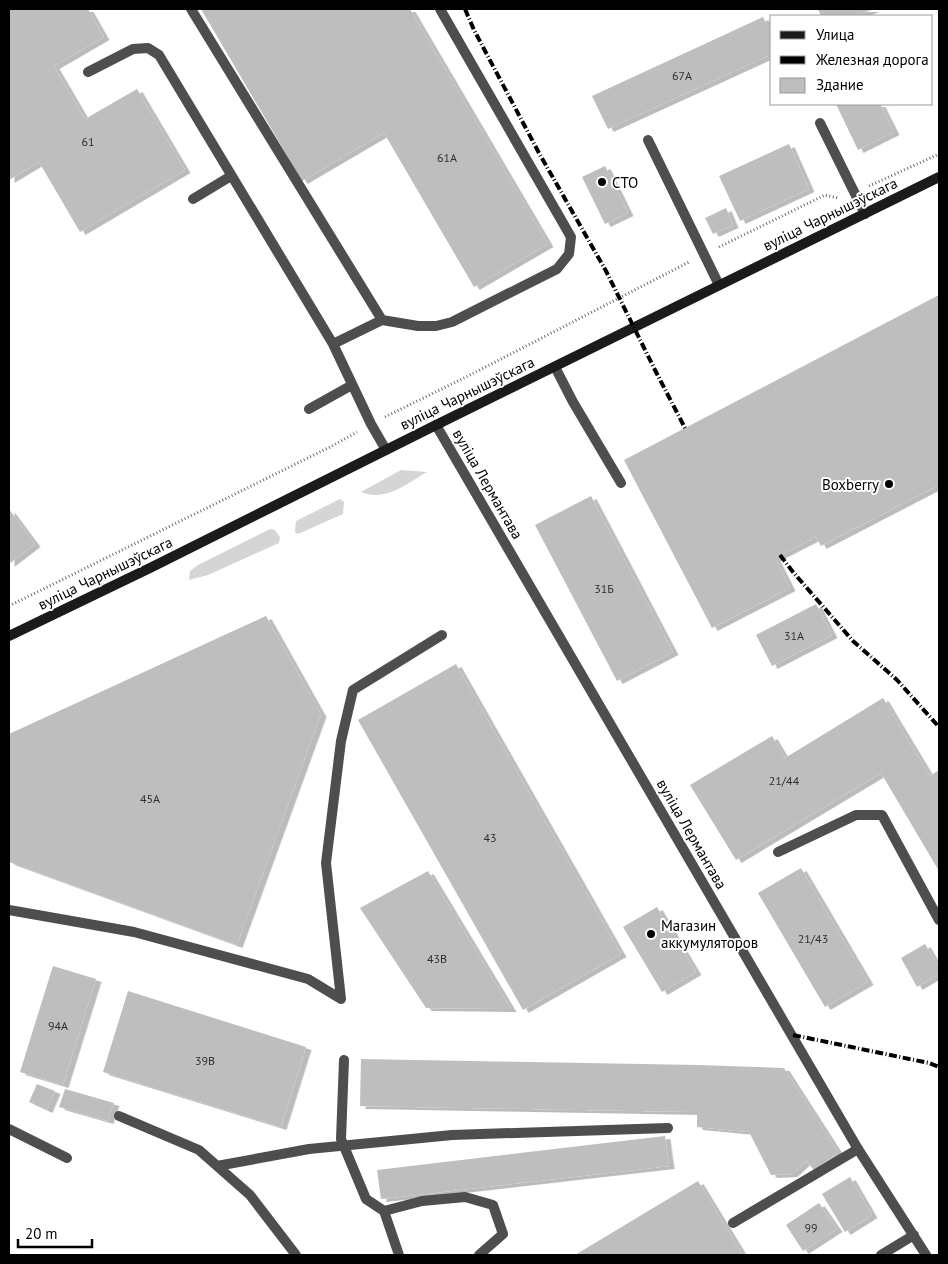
<svg xmlns="http://www.w3.org/2000/svg" width="948" height="1264" viewBox="0 0 948 1264" font-family="'PT Sans',sans-serif">
<defs>
<filter id="shadow"><feDropShadow dx="5.5" dy="3" stdDeviation="0" flood-color="#0004"/></filter>
</defs>
<rect width="100%" height="100%" fill="#fff"/>
<path fill="#d5d5d5" d="M401,470l26,2c-21,12 -41,30 -66,20z
M340,499l4,3 -1,12 -45,20 -3,-2 1,-11z
M270,529l5,1 5,7 -1,6 -71,32 -19,5 1,-9 8,-6z"/>
<path fill="#bebebe" filter="url(#shadow)" d="M9,9h79l16,28 -50,29 31,53 52,-30 48,81 -105,62 -41,-70 -30,18z
M201,9h209l138,235 -74,43 -90,-154 -82,48z
M818,9h56l-19,7h-34z
M763,17l9,18v19l-164,75 -16,-33z
M836,104h44l14,28 -36,18z
M789,144l20,45 -69,32 -21,-45z
M605,166l23,47 -23,11 -23,-47z
M726,208l7,17 -20,9 -8,-16z
M939,295v190l-118,61 -5,-9 -41,21 15,30 -78,40 -88,-168z
M591,496l82,156 -56,29 -82,-156z
M9,509l26,35 -26,20z
M816,604l16,31 -60,31 -16,-31z
M266,616l55,98 -84,231 -228,-83v-128z
M456,664l165,290 -98,56 -165,-290z
M883,698l47,78 9,-6v101l-58,-98 -145,87 -46,-75 82,-49 13,22z
M801,868l67,114 -43,25 -67,-114z
M428,871l83,138 -85,-1 -66,-100z
M657,907l39,65 -34,20 -39,-65z
M925,944l14,24v6l-22,13 -16,-29z
M53,966l43,13 -33,106 -43,-13z
M128,991l178,56 -25,80 -178,-55z
M361,1059l337,6 86,3 54,84 -24,18 -8,-9 -14,13 -21,1 -22,-43 -52,-5v-15l-337,-6z
M37,1084l18,7 -8,19 -18,-8z
M65,1089l49,14 -6,18 -49,-14z
M665,1136l4,30 -288,33 -4,-29z
M850,1177l22,38 -27,17 -23,-38z
M698,1181l45,74h-168z
M819,1203l18,26 -34,22 -17,-26z"/>
<g fill="none" stroke-linecap="round" stroke-linejoin="round">
<path stroke="#707070" stroke-width="3" stroke-dasharray="1 2.5" stroke-linecap="butt" d="M869,186l70,-32
M719,247l106,-52 13,3
M385,417l85,-42 219,-113
M9,606l323,-160 25,-14"/>
<path stroke="#4e4e4e" stroke-width="10" d="M191,9l191,311
M88,72l45,-23 15,-1 11,7 174,289 38,80 15,26
M820,123l45,91
M648,140l71,145
M193,199l38,-23
M333,344l49,-24 36,6h18l16,-4 105,-53 12,-15 2,-17 -131,-228
M555,367l18,35 48,81
M309,409l43,-24
M778,852l78,-37h26l57,105
M9,910l125,22 174,47 33,20
M341,999l-15,-136 15,-122 12,-51 89,-55
M344,1060l-3,79 25,60 18,12 38,-10 43,-4 28,8 10,29 -24,21
M119,1116l80,34 51,45 46,60
M9,1129l58,29
M217,1166l92,-17 143,-14 216,-7
M384,1211l15,44
M733,1223l125,-74"/>
<path stroke="#4e4e4e" stroke-width="10" d="M436,425l422,724 68,106
M881,1255l33,-20"/>
<path stroke="#1b1b1b" stroke-width="10" d="M9,636l143,-69 284,-142 503,-248"/>
<path stroke="#000" stroke-width="4" stroke-dasharray="8 2.5 1 2.5" stroke-linecap="butt" d="M465,9l9,21 65,123 67,118 49,99 30,58
M780,555l13,17 60,69 44,39 42,47
M793,1035l136,28 10,4"/>
</g>
<g fill="#000" stroke="#fff" stroke-width="2">
<circle cx="602" cy="182" r="5"/>
<circle cx="889" cy="484" r="5"/>
<circle cx="651" cy="934" r="5"/>
</g>
<g text-anchor="middle" dominant-baseline="central" stroke-width="4" stroke-linejoin="round" paint-order="stroke">
<g font-size="12" fill="#303030">
<text x="682" y="75">67А</text>
<text x="88" y="141">61</text>
<text x="447" y="157">61А</text>
<text x="604" y="588">31Б</text>
<text x="794" y="635">31А</text>
<text x="784" y="780">21/44</text>
<text x="150" y="798">45А</text>
<text x="490" y="837">43</text>
<text x="813" y="938">21/43</text>
<text x="437" y="958">43В</text>
<text x="58" y="1025">94А</text>
<text x="205" y="1060">39В</text>
<text x="811" y="1227">99</text>
</g>
<g font-size="15" fill="#000" stroke="#fff" text-anchor="start">
<text x="612" y="182">СТО</text>
<text x="879" y="484" text-anchor="end">Boxberry</text>
<text x="661" y="925">Магазин<tspan x="661" dy="17">аккумуляторов</tspan></text>
</g>
<g font-size="15" fill="#000" stroke="#fff">
<text transform="translate(830 214) rotate(-26)">вуліца Чарнышэўскага</text>
<text transform="translate(467 393) rotate(-26)">вуліца Чарнышэўскага</text>
<text transform="translate(488 484) rotate(60)">вуліца Лермантава</text>
<text transform="translate(105 573) rotate(-26)">вуліца Чарнышэўскага</text>
<text transform="translate(692 834) rotate(60)">вуліца Лермантава</text>
</g>
</g>
<rect width="948" height="1264" fill="none" stroke="#000000" stroke-width="20"/>
<rect x="770" y="15" width="162" height="90" fill="#ffffff" stroke="#999999"/>
<rect x="780" y="31" width="25" height="8" fill="#1b1b1b" stroke="#999999"/>
<text x="816" y="40" font-size="15" fill="#000000">Улица</text>
<rect x="780" y="56" width="25" height="8" fill="#000000" stroke="#999999"/>
<text x="816" y="65" font-size="15" fill="#000000">Железная дорога</text>
<rect x="780" y="78" width="25" height="15" fill="#bebebe" stroke="#999999"/>
<text x="816" y="90" font-size="15" fill="#000000">Здание</text>
<path d="M18 1239v8h74v-8" fill="none" stroke="#000000" stroke-width="2.5"/>
<text x="25" y="1239" font-size="15" fill="#000000" stroke="#ffffff" stroke-width="4" paint-order="stroke">20 m</text>
</svg>
